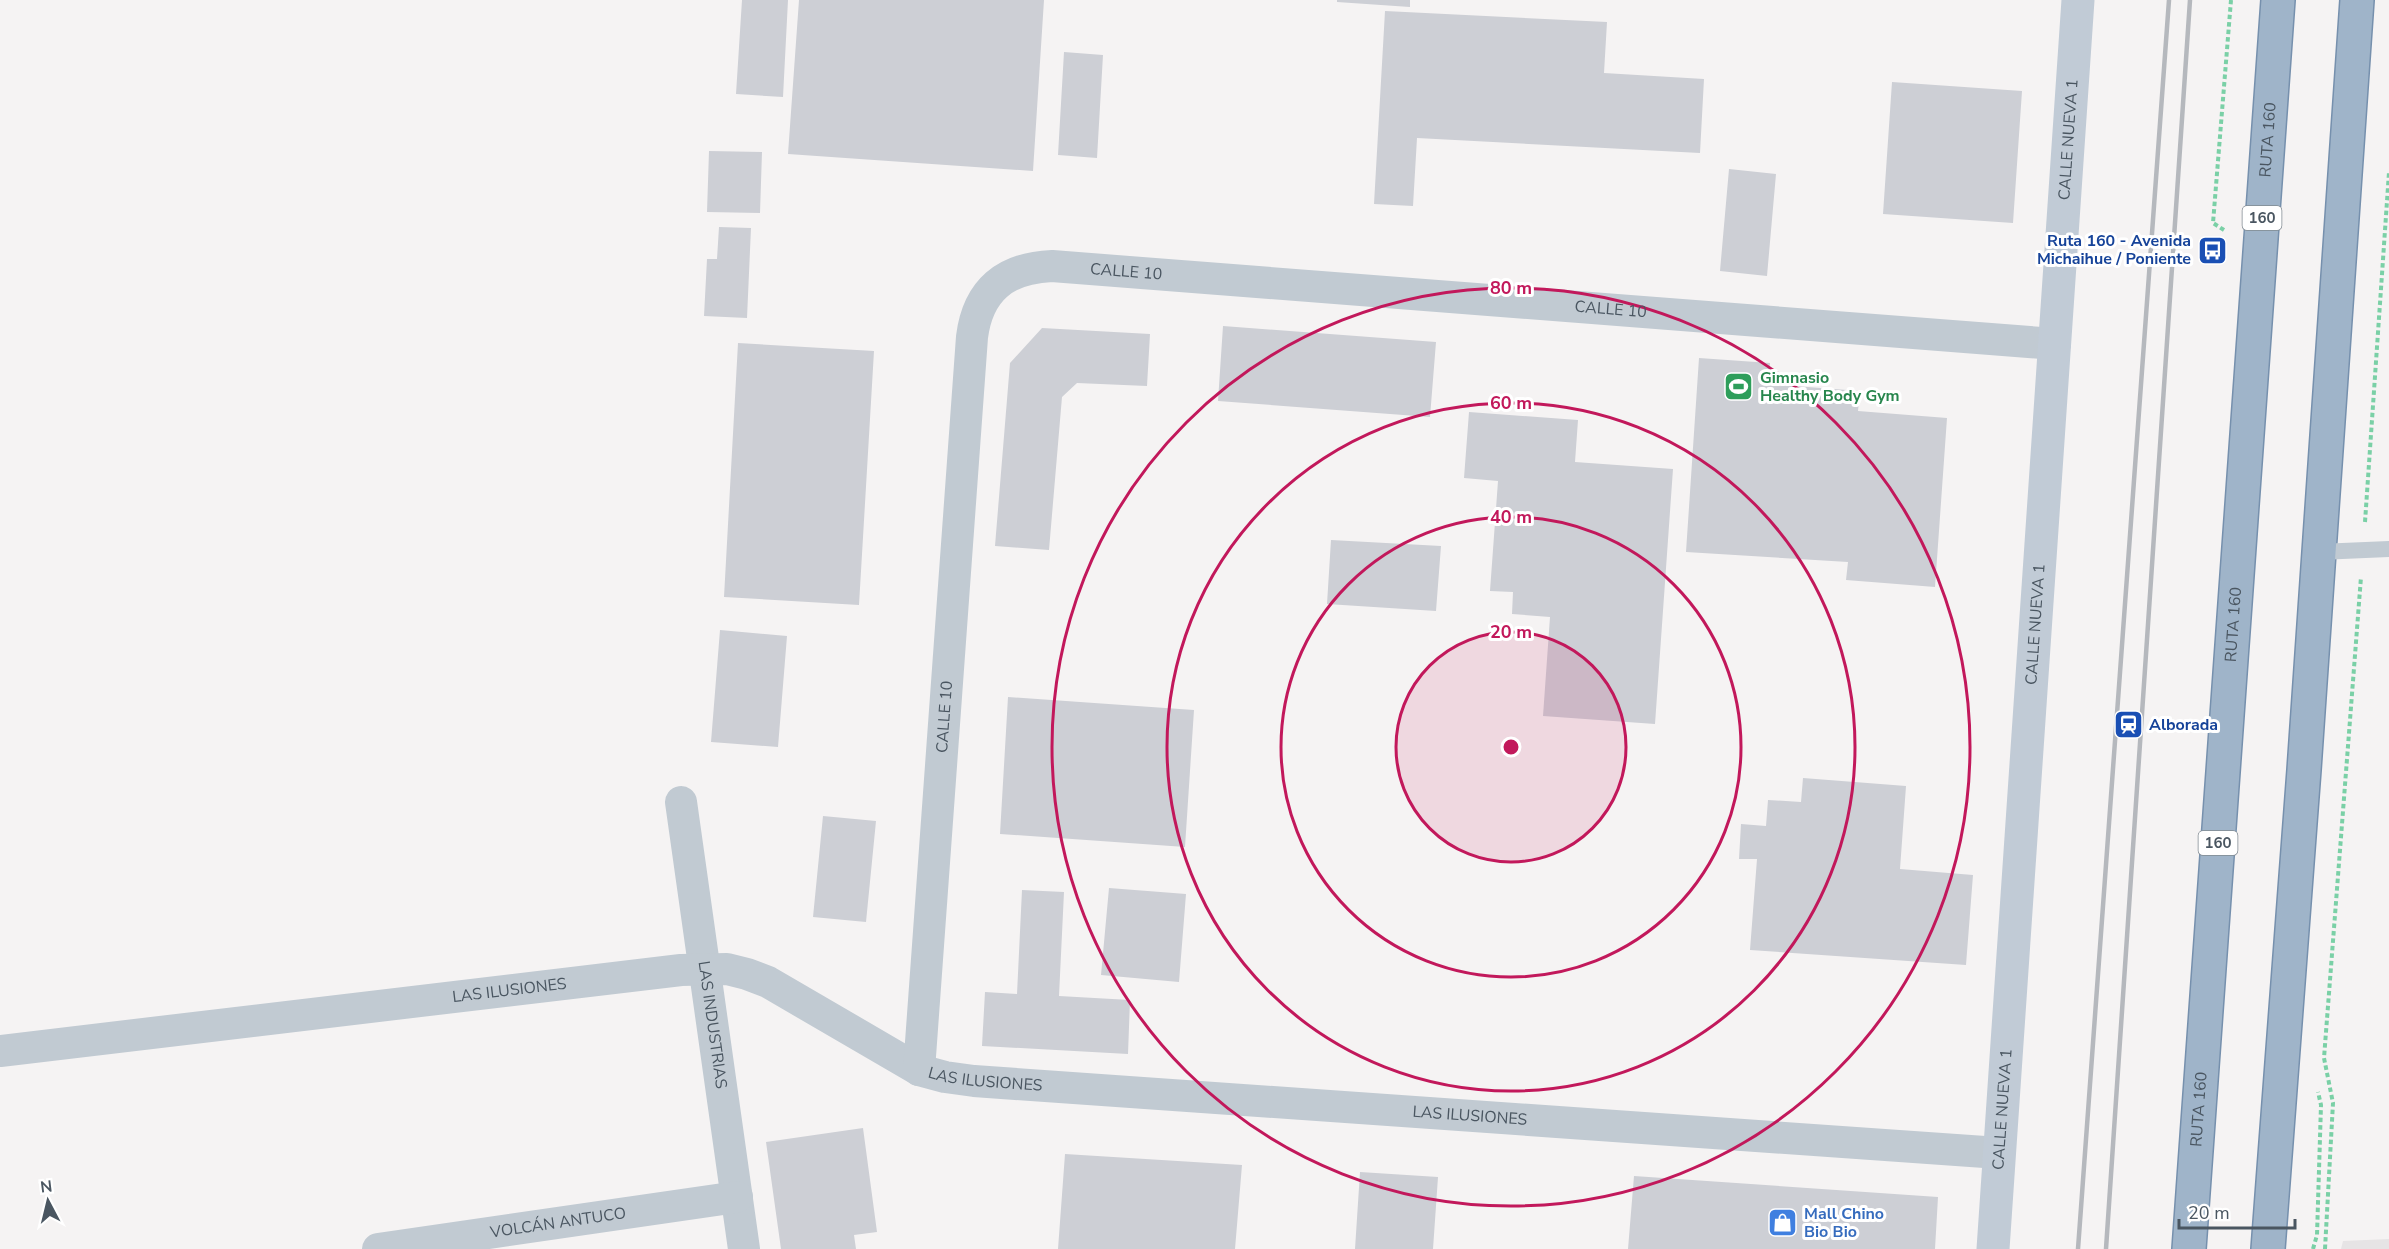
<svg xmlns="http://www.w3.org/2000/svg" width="2389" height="1249" viewBox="0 0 2389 1249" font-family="'Nunito Sans',sans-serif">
<rect width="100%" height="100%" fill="#f5f3f3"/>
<path fill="#e6e4e5" d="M2389,1239v10h-48l2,-8z"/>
<path fill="#cdcfd5" d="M742,0h46l-5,97 -47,-3z
M799,0h245l-11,171 -245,-17z
M1337,0h73v7l-73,-5z
M1385,11l222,11 -3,51 100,6 -4,74 -283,-15 -4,68 -39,-2z
M1064,52l39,3 -6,103 -39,-3z
M1892,82l130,9 -9,132 -130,-9z
M709,151l53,1 -2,61 -53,-1z
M1729,169l47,5 -9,102 -47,-5z
M719,227l32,1 -4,90 -43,-2 3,-57h10z
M1223,326l213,16 -6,75 -212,-16z
M1042,328l108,6 -3,52 -70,-3 -15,14 -13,153 -54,-4 15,-183z
M738,343l136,8 -15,254 -135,-8z
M1699,358l71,5 -1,21 91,7 -2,20 89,7 -12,169 -89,-7 2,-18 -162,-10z
M1469,412l109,8 -3,42 98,7 -18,255 -112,-8 7,-99 -38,-3 1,-22 -23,-1 8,-110 -34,-3z
M1331,540l110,6 -5,65 -109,-7z
M720,630l67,6 -9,111 -67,-5z
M1008,697l186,13 -9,137 -185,-13z
M1803,778l103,8 -6,83 73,6 -7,90 -216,-15 7,-91h-18l2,-35 25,2 2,-26 33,2z
M823,816l53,5 -10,101 -53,-5z
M1109,888l77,6 -7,88 -78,-7z
M1022,890l42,2 -5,104 71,4 -2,54 -146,-8 3,-54 32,2z
M863,1128l14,104 -23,3 2,14h-75l-15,-107z
M1065,1154l177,11 -7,84h-177z
M1360,1172l78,5 -5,72h-78z
M1634,1176l304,21 -3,52h-307z"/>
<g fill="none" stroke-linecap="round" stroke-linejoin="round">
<defs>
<g id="trunk">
<path id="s6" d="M2189,1249l89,-1249"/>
<path d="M2268,1249l36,-479 53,-770"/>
</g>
</defs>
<use href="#trunk" stroke="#7690ad" stroke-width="36"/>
<path stroke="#7ad0a6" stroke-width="4" stroke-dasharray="4.5 3" stroke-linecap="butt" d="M2224,230l-11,-7 18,-223
M2365,522l24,-350
M2313,1249l4,-14 4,-130 -3,-13
M2325,1249l8,-146 -9,-45 37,-481"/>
<path stroke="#c1cad2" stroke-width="16" d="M2319,552l70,-3"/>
<g stroke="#c1cad2" stroke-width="32">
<path id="s1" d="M681,802l63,447"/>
<path id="s2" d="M0,1051l681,-81 46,-1 20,5 21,8 151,88 26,7 29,4 1025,72"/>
<path id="s3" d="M919,1070l53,-733c6,-47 33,-69 80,-71l1003,78"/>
<path id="s4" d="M378,1249l359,-52"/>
</g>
<path stroke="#c1cbd6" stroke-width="33" id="s5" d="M1993,1249l85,-1249"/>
<use href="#trunk" stroke="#9fb4c9" stroke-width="33"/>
<path stroke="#b5b8bd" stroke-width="4.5" d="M2078,1249l91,-1249
M2106,1249l84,-1249"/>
</g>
<circle cx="1511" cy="747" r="115" fill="#c2185b" fill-opacity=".12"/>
<g fill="none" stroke="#c2185b" stroke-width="3">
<circle cx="1511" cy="747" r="115"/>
<circle cx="1511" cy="747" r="230"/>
<circle cx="1511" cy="747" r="344"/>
<circle cx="1511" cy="747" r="459"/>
</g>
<defs>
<symbol id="bus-square" viewBox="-11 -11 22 22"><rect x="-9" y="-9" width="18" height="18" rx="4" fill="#1a4fb4" stroke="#fff"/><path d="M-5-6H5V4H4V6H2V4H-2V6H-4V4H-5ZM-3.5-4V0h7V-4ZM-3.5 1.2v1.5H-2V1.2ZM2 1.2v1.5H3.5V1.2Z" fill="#fff"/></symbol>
<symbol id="stadium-square" viewBox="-11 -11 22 22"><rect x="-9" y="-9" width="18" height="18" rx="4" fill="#2e9e5b" stroke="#fff"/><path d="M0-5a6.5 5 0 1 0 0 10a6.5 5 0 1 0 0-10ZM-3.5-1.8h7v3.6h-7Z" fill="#fff"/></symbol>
<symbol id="station-square" viewBox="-11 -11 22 22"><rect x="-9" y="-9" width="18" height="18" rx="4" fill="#1a4fb4" stroke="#fff"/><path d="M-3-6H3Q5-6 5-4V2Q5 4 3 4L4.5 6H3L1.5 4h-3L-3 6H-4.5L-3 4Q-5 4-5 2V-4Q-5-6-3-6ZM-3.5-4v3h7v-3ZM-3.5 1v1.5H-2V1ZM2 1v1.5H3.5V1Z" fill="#fff"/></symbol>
<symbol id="shop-square" viewBox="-11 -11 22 22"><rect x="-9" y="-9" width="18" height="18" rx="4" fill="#3f7fe0" stroke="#fff"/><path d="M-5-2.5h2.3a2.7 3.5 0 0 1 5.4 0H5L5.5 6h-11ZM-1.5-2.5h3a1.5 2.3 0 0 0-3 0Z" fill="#fff"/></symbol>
</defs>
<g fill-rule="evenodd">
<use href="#bus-square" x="2196" y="234" width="33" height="33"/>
<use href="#stadium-square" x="1722" y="370" width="33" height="33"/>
<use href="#station-square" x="2112" y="708" width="33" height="33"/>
<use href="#shop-square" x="1766" y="1206" width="33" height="33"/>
</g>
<g text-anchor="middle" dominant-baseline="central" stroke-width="6" stroke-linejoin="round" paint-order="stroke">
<g fill="#fff" stroke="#808990" stroke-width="1.5">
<rect x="2242.5" y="206" width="39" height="24" rx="4.5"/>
<rect x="2198.5" y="831" width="39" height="24" rx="4.5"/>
</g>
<g font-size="15" font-weight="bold" fill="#4a5661">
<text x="2262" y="218">160</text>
<text x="2218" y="843">160</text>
</g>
<g font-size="16" fill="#4a5661" stroke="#fff">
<text stroke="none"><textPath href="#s5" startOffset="1112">CALLE NUEVA 1</textPath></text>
<text stroke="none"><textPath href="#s6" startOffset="1112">RUTA 160</textPath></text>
<text stroke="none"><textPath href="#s3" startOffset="928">CALLE 10</textPath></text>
<text stroke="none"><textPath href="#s3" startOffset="1414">CALLE 10</textPath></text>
<text stroke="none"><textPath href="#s5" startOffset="626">CALLE NUEVA 1</textPath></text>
<text stroke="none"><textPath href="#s6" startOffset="626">RUTA 160</textPath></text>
<text stroke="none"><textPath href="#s3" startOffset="354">CALLE 10</textPath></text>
<text stroke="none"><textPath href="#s2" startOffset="513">LAS ILUSIONES</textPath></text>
<text stroke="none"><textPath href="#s1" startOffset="225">LAS INDUSTRIAS</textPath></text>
<text stroke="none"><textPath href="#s2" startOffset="1017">LAS ILUSIONES</textPath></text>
<text stroke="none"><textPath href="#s5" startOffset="140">CALLE NUEVA 1</textPath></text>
<text stroke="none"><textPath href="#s6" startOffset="140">RUTA 160</textPath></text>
<text stroke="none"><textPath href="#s2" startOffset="1503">LAS ILUSIONES</textPath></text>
<text stroke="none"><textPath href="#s4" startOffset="182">VOLCÁN ANTUCO</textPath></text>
</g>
<g font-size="16" font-weight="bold" fill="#164399" stroke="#fff" text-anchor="end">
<text x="2191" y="241">Ruta 160 - Avenida<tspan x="2191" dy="18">Michaihue / Poniente</tspan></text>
<text x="2149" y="725" text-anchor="start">Alborada</text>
</g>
<g font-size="16" font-weight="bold" fill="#27864d" stroke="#fff" text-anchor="start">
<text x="1760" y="378">Gimnasio<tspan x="1760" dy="18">Healthy Body Gym</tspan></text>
</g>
<g font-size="16" font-weight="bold" fill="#366cbe" stroke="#fff" text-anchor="start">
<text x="1804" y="1214">Mall Chino<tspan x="1804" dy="18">Bio Bio</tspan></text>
</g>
</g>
<circle cx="1511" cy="747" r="9" fill="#c2185b" stroke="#fff" stroke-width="3"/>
<g font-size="18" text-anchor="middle" font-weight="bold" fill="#c2185b" stroke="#fff" stroke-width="6" stroke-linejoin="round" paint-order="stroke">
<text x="1511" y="294">80 m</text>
<text x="1511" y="409">60 m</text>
<text x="1511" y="523">40 m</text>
<text x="1511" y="638">20 m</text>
</g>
<g transform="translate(48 1201) rotate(353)" stroke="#ffffff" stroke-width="4.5" paint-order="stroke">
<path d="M0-4.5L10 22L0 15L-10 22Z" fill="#4a5661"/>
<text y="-9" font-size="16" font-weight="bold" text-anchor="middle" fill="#4a5661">N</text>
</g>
<path d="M2179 1219v9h116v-9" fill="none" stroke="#4a5661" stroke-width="3"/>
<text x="2188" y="1219" font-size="18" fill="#4a5661" stroke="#ffffff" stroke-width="4.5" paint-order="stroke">20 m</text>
</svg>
